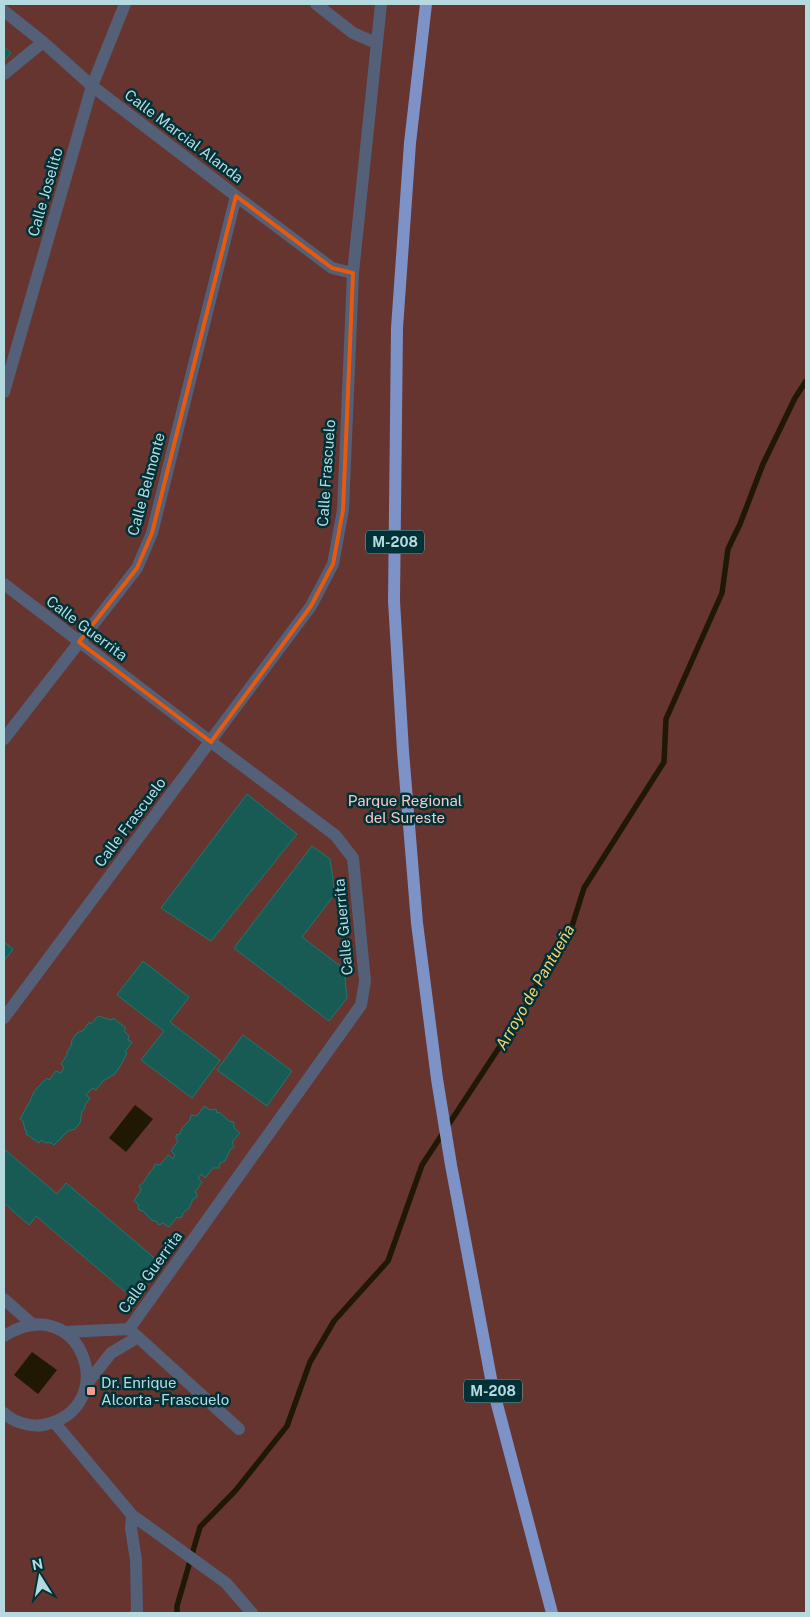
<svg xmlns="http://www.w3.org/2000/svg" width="810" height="1617" viewBox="0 0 810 1617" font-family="'Public Sans',sans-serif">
<rect width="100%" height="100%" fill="#003136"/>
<path fill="#663530" d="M4,4h802v1609h-802z"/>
<path fill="#211803" d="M135,1105l18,14 -27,33 -17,-14z
M32,1352l25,18 -19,24 -24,-19z"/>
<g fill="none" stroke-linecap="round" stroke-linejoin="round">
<path stroke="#211803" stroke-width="5.5" d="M177,1613v-7l23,-79 36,-37 51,-64 23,-64 24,-41 54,-60 34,-96 109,-166 15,-38 26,-35 12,-38 80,-126 2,-43 56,-126 6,-44 12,-25 23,-60 32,-66 11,-17"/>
</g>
<path fill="#185a54" stroke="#1f7871" d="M4,47l7,6 -7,8z
M247,794l50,40 -86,107 -50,-33z
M312,846l18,13 5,35 -33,43 42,32 3,29 -18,23 -95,-73z
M4,942l9,7 -9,12z
M143,961l46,36 -19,25 50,38 -28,38 -51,-38 23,-29 -47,-36z
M98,1016l14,4 1,-2 13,10 -2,3 5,5 -1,4 4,2 -7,10 2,1 -5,10 -7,11 -12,7 -7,9 -4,-2 -6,7 4,3 -5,7v3l-3,3 -2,12 -5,6 -7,2 -14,14 -5,-3 -3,1 -5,-3 -2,3 -13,-9 1,-3 -2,-1 -2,-9 -3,-2 9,-16 5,-11 4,-5 9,-9 2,2 7,-9 5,2 3,-6 -3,-3 6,-9v-3l4,-6 1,-6 5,-7 7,-3 5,-8 2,2z
M243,1035l49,36 -25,35 -50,-36z
M204,1106l6,4 6,-1 1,4 2,-1 10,9 5,1v6l6,5 -8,9 2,5 -4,3 -5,11 -5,2 -1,5h-6l-8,10 -4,-4 -3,4 4,4 -7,10 2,2v3l-4,2 -4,9 -6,5 -1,4 -4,1 -1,-1 -8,10 -6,-4 -4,2 -3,-4h-3l-10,-10 -4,-1 -1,-3 1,-2 -5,-4 7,-11 -2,-4 4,-3 7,-11 3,-3 2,-5 5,1 8,-10 5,4 2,-4 -4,-4 7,-10 -2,-2v-4l4,-1 2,-6 8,-8 1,-5 6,1z
M4,1149l53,45 9,-11 92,78 -29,34 -93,-79 -7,9 -25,-22z"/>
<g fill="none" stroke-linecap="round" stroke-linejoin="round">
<path stroke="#545f78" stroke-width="12" d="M316,4l37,29 23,10
M4,11l39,31 49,44 144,110 96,72 21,5
M4,74l39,-32
M4,392l88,-306 33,-82
M4,584l207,158 124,93 18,23 12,123 -4,24 -232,324 -64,3
M4,739l133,-171 15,-35 84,-337
M4,1018l307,-412 22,-42 10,-54 10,-237 28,-269
M4,1299l28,25
M129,1329l110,100
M4,1336c77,-49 120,73 39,89 -13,2 -30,-3 -39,-12
M86,1385l25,-32 27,-16
M54,1422l78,93 94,68 26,30
M132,1515l-1,13 5,32 1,51 -1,2"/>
<path stroke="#7d92c6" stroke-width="12" d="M426,4l-16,139 -13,185 -3,273 9,150 14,172 20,156 14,86 42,224 59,224"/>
</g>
<path fill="none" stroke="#e8590c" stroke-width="4" stroke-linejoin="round" d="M236,196l96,72 21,5 -10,237 -10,54 -22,42 -100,136 -132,-100 58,-74 15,-35z"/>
<rect fill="#f59c92" stroke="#003136" stroke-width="2" x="86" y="1386" width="10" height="10" rx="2.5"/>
<g text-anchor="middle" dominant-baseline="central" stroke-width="5" stroke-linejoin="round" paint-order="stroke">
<g fill="#003136" stroke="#7ea7ac" stroke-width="1">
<rect x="366" y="530.5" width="58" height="23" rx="4"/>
<rect x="464" y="1379.5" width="58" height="23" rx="4"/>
</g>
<g font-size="14" font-weight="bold" fill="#b4dadf">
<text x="395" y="542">M-208</text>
<text x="493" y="1391">M-208</text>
</g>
<g font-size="15" fill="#b4dadf" stroke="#003136">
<text transform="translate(184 136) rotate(37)">Calle Marcial Alanda</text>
<text transform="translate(45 192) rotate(-74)">Calle Joselito</text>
<text transform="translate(326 473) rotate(-86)">Calle Frascuelo</text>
<text transform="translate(146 484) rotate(-75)">Calle Belmonte</text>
<text transform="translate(87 628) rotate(37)">Calle Guerrita</text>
<text transform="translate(130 822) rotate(-53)">Calle Frascuelo</text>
<text transform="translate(343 927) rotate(-95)">Calle Guerrita</text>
<text transform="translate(150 1272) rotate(-54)">Calle Guerrita</text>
</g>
<g font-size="15" fill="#f3c8c2" stroke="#003136">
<text x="405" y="800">Parque Regional<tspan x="405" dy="17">del Sureste</tspan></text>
</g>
<g font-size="15" fill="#b4dadf" stroke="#003136" text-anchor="start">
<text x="101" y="1382">Dr. Enrique<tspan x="101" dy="17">Alcorta - Frascuelo</tspan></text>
</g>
<g font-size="16" font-style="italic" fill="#f9d06d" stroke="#003136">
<text transform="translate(535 987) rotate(-60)">Arroyo de Pantueña</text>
</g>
</g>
<rect width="810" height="1617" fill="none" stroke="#b4dadf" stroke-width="10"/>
<g transform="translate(40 1577) rotate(349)" stroke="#003136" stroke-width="4" paint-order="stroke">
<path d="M0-4L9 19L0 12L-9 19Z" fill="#b4dadf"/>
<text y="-8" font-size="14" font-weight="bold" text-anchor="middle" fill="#b4dadf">N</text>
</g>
</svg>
